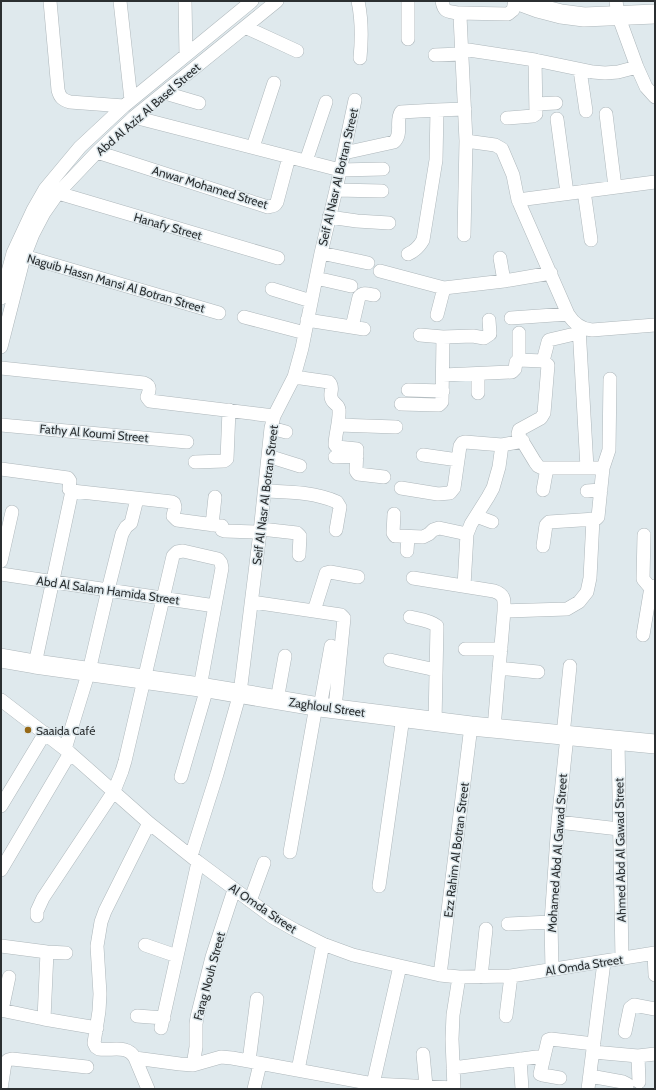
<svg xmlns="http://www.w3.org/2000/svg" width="656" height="1090" viewBox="0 0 656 1090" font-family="Cabin,sans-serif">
<rect width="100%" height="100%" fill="#dfe9ed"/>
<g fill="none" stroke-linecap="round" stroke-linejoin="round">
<defs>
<path id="street" d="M50,1l8,89c2,8 5,10 12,12l54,4
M120,1l11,99
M185,1l1,54
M358,1c4,19 4,37 2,57
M442,1c2,12 6,10 16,12l2,3 6,125 -2,94
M616,1l2,14 19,52 9,20 9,10
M458,13l50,1 5,-4 2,-9
M245,27l52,24
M408,39v-38
M462,49l73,11 58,12 12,1 13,-1 19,-5
M435,55l27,-1
M580,70l6,41
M165,93l34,10
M536,104l20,-1
M606,114l9,73
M134,117l206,53 43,-1
M507,118l26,-2 3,-2 -1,-54
M557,119l10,74
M466,141l29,4 7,4 11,26 5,25 50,114c6,10 13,15 24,16l63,-5
M253,147l21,-64
M97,152l171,55c5,-1 7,-1 9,-5l12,-45
M344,153l50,-11c9,-8 1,-21 7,-30l36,-2 28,-1
M306,161l20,-59
M336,190l46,1
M584,191l7,49
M58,193l220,65
M518,200l137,-18
M329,217l28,4 32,2
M321,253l47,10
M17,254l202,59
M408,254c7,-3 11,-7 15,-14l13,-80 1,-50
M500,258l4,23
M380,271l64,17
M316,278l35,8
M272,289l39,12
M1,298l12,-45 20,-43 12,-21 35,-42 44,-41 128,-105
M437,315l7,-27 60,-7 47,-8
M244,317l61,16
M511,318l57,-4
M307,320l57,9
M352,327l7,-30c4,-5 9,-3 15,-2
M579,327l8,141
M420,335l23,2 30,-1 11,2 6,-4 -1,-14
M1,347l23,-90 9,-23 11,-21 14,-20 39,-41 37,-35 143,-116
M519,360v-27
M519,360l24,1
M543,361l5,4 -4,48 -3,5 -22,12 -1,4 17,28 3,4 4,2h61
M543,361l5,-19 1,-2 30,-7
M1,368l143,15c8,3 5,9 3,14l3,4 124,15
M443,375l69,-3 3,-3 1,-7 3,-2
M294,377l35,5c5,5 1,9 2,15 1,7 8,7 8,13 1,10 -4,25 -4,35l2,2 20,2 -1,22 2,3 26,3
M408,390l35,1
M478,393v-19
M401,404l38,1 3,-3 1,-65
M1,425l186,17
M338,425l58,2
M271,428l15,4
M423,455l35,5
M268,456l32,10
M335,457l22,-1
M195,462l29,-1 3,-2 2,-49
M1,469l67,9 2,3 -1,8 3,2 100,11 2,1 1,4 -2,9 4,4 45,6v4l3,1 35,1
M401,488l37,6 12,-1 4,-5 6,-42 2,-3 3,-1 37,3 21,-4
M543,490l4,-22
M265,491c24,1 49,1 72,11l3,5 -4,23
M587,491l14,-1
M394,514l-1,19 2,3h3l25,1 6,-3 4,-4 6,-2 28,6
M476,516l16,6
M212,525l3,-28
M261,529l36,4 3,3 -1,19
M644,535l-1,44 5,6 3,2 4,-1
M543,546l3,-21 3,-3 47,-3 2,-2 5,-49 6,-18 1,-71
M407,551l1,-14
M1,561l11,-49
M1,574l214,32
M413,578l81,13c12,4 10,10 10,20l-10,117
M464,586l3,-52 4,-10 17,-27 5,-9 6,-21 3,-22
M252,602l89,13 3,3 -9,90
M314,611l12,-38 4,-1 28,5
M504,611l63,-2 12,-7 8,-10 3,-14 3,-59
M410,617c8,2 20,3 27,9l-2,96
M643,635l8,-48
M465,649h36
M390,660l46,10
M35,664l37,-173
M499,668l39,4
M1,700l69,53 79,70 49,39 74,55 23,13 28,14 30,11 47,11 40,9 19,2 52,-1 144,-23
M277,700l8,-44
M320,707l11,-61
M563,735l7,-69
M618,741l4,218
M65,749l24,-78 19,-81 14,-56 4,-7 5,-4 6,-24
M181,777l26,-89
M1,806l44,-73
M558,822l61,7
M290,852l26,-146
M191,856l26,-82 23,-81 20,-161 11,-104 3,-12 20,-39 8,-29 19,-95 15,-63 19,-90
M1,870l69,-117
M379,886l24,-169
M250,901l14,-38
M37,916v-5l6,-13 71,-107 8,-20 3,-10 48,-205 4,-4 6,-1 35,8 3,4 1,5 -22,119
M508,924l43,-2
M145,945l32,11
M1,946l46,6 19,1
M654,953l1,22
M552,970l-1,-48 7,-100 9,-86
M440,975l31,-249
M481,977l5,-48
M1,1010l43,9 53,9
M2,1010l7,-33
M137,1016l27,2
M506,1016l5,-40
M44,1019l3,-67
M161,1028l37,-166
M625,1032l5,-24 4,-3 21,4
M593,1052l45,4 17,-2
M423,1054l3,32
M638,1056l1,26
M135,1058l45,6 13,1 28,-8 11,1 141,26 81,4
M520,1059l2,30
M249,1061l8,-62
M193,1065l3,-18v-23l1,-7 15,-60 22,-67
M453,1068l91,-12
M298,1070l25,-126
M590,1076l33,6 4,2v5
M560,1078l-17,-3 -3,-1 8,-34 3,-1 43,5
M373,1084l27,-118
M1,1089l4,-26 3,-3 4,-1 75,8
M148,1089l-13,-31c-8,-14 -23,-7 -36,-9l-3,-2 -2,-4 5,-32 1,-17 -3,-48 4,-24 4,-11 44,-88
M254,1089l6,-25
M454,1089l-2,-50 1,-24 6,-38
M588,1089l16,-127"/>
<path id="secondary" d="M519,1l19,7 23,6 23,3 71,-3
M1,658l34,6 172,24 113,19 151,19 184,18"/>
</defs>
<use href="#street" stroke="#aeb7bb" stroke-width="14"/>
<use href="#secondary" stroke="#aeb7bb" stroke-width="20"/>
<use href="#street" stroke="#fff" stroke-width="13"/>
<use href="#secondary" stroke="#fff" stroke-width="19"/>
</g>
<circle fill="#966917" stroke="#dfe9ed" stroke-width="1.5" cx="28" cy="730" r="4"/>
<g text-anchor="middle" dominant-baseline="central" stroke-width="3" stroke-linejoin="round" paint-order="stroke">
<g font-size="12" fill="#2b2f31" stroke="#dfe9ed">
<text transform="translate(148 109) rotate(-41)">Abd Al Aziz Al Basel Street</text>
<text transform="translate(338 177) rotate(-77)">Seif Al Nasr Al Botran Street</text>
<text transform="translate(210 187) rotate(17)">Anwar Mohamed Street</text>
<text transform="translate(168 226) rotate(16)">Hanafy Street</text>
<text transform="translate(116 283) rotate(16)">Naguib Hassn Mansi Al Botran Street</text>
<text transform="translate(94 433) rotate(5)">Fathy Al Koumi Street</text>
<text transform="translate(265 495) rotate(-83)">Seif Al Nasr Al Botran Street</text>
<text transform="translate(108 590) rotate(8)">Abd Al Salam Hamida Street</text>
<text transform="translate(327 707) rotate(8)">Zaghloul Street</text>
<text transform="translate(456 850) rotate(-83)">Ezz Rahim Al Botran Street</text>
<text transform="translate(620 850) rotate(-91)">Ahmed Abd Al Gawad Street</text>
<text transform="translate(557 853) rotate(-86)">Mohamed Abd Al Gawad Street</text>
<text transform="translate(263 908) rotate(34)">Al Omda Street</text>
<text transform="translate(584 965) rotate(-9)">Al Omda Street</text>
<text transform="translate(209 976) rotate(-75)">Farag Nouh Street</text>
</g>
<g font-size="12" fill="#2b2f31" stroke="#dfe9ed" text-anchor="start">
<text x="36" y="730">Saaida Café</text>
</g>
</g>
<rect width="656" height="1090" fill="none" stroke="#2b2f31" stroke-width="4"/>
</svg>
